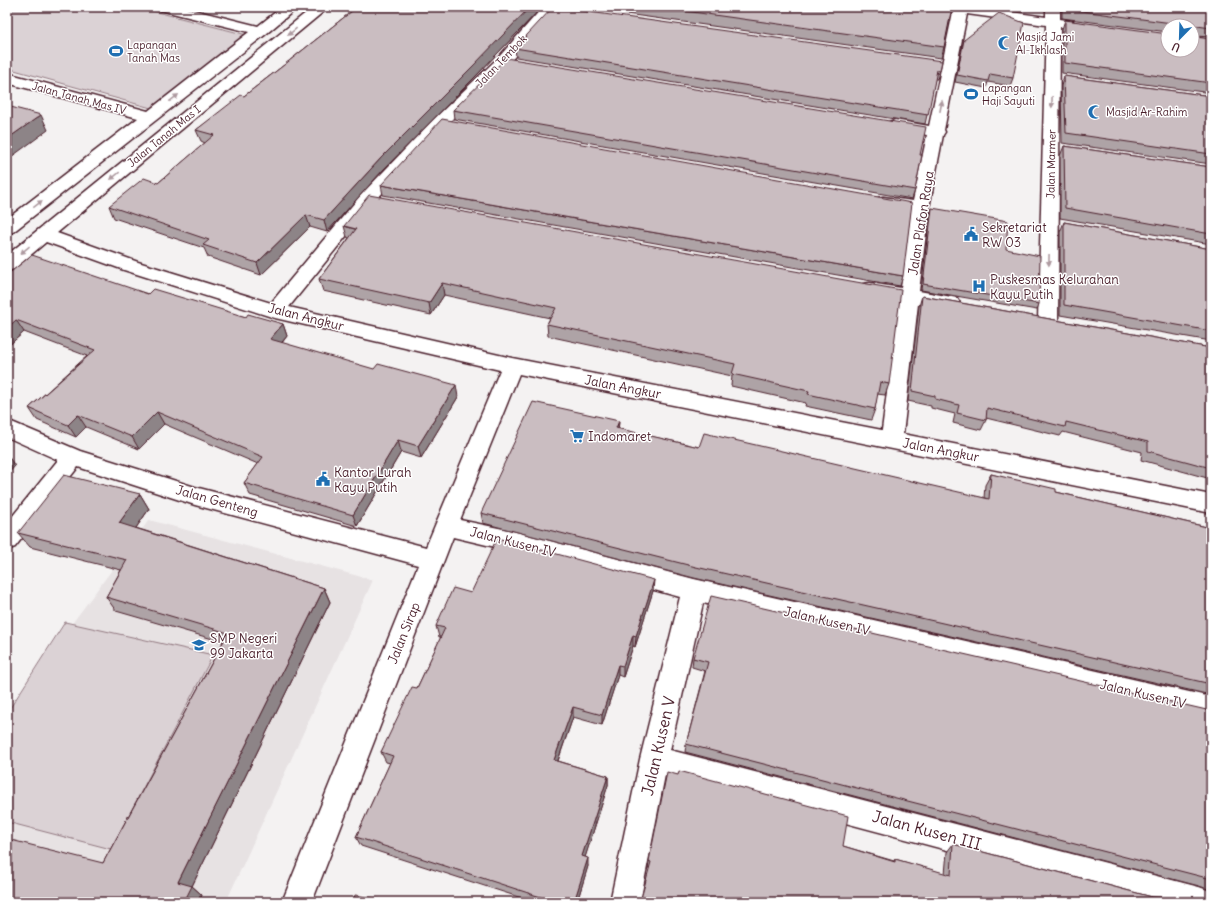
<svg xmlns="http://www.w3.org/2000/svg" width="1218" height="909" viewBox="0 0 1218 909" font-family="Delius,sans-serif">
<rect width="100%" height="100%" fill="#f4f2f2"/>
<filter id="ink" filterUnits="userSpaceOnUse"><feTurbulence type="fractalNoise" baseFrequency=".025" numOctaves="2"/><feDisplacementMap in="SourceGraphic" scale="8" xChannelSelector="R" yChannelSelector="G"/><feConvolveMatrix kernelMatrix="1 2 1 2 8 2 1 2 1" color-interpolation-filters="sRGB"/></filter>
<g filter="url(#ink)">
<path fill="#e7e2e3" d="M149,520l224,60 -147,322h-219v-191z"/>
<path fill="#dbd2d5" stroke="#927880" d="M7,7h130l110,28 -96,73 -144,-40z
M65,622l148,33 -102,194 -104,-27v-109z"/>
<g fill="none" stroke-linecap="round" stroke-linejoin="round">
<defs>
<path id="street" d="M158,7h24l76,19 24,-19h16l-32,27 -253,198 -6,2v-15l131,-101 -131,-35v-10l141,38 101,-79 -89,-22z
M313,7h16l-272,226 81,29 133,41 90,-108 72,-75 65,-62 45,-51h15l-50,57 -63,62 -72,77 -84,104 223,51 370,72 17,-129 -36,-7 -3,-5 3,-5 7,-1 31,5 10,-76 -34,-6 -3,-4 3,-4 6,-1 30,4 14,-66 -38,-7 -2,-3 2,-3 6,-2 34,6 24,-114 -11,-2 -2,-3h37l69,10v-10h14v12l13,2 2,3 -2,3 -5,1 -8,-1 -2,294 -3,5 -7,2 -7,-2 -3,-5 8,-296 -79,-11 -23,116 1,2 -2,3 -14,73 -10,83 38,7 3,5 -3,5 -7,2 -32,-6 -15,130 308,61v18l-692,-139 -59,146 48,10 186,49 517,118v24l-508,-118 -33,147 529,137 11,4 1,11h-69l-477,-127 -25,127h-30l30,-143 40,-162 -172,-47 -55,-13 -141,365h-30l136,-337 -223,-60 -117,-38 -63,80 -8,3v-27l51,-63 -51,-23v-17l73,31 115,36 231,60 74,-177 -225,-52 -151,-48 -78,-28 -32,27 -7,2v-16z"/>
</defs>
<use href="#street" stroke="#4a1f2b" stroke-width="3"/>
<use href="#street" fill="#fff" fill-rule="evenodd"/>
</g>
<path fill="#aea3a6" stroke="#4a1f2b" d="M357,7h185l-67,70 -91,92 -57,63 -17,-5 -49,48 -53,-18 -4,-9 -90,-30 -5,-12 49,-23 47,-40 -4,-2 -5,-11 48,-34 40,-31z
M576,7h376l-8,40 -3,11z
M1062,7h149v30l-16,-1v1l16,2v54l-149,-20v-44l3,-9 103,30 24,-24h-24v6l-106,-14z
M964,40l49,38 -3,8 -22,-4 -2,6 -31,-6 7,-35z
M515,48l425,22 -3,9h-2l-10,45 -409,-67z
M1064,76l147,20v68l-149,-21 -1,-57z
M453,110l467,45 -5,35 -3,9 -458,-80z
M1064,146l147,21v77l-151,-26v-62z
M381,185l522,91 -3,10 -517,-91z
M932,208l74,41 33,55 -2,6 -116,-20 9,-76z
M1064,222l147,27v92l-151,-26v-83z
M344,226l545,158 -4,11 -8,-1 -2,15 -4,11 -66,-14 1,-3 -75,-17 1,-10 -184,-40 -1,-12 3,-6 -106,-23 -13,20 -108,-24 -4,-12 30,-41 -2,-1z
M7,275l141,19 98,23 37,7 4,12 -5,7 176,54 -37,61 -20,-6 -44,74 -107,-31 -6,-12 14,-19 -94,-40 -25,25 -53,-22 -10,10 -39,-17 -8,-12 58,-52 -63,-24 -17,15z
M922,296l289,52v131l-70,-19 1,-8 -79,-20 -3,4 -74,-18v2l-5,10 -28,-7 2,-9 -24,-6v-2l-23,-5 11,-95z
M619,421l-1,8 81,18 285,51 1,-13 6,-11 65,18 155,36v167l-517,-117 -211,-55 -2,-10z
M140,494l9,15 -13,19 188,60 6,14 -138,284 10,9 -3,7h-192l96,-39 120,-221 -107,-31 -10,-14 15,-27 -91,-23 -12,-14z
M653,591l-18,56 -2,-1 -10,31 -5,-2 -16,50 -29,-8 -15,44 50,15v9l-23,72 3,9 -11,36h-43l-173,-56 -5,-9 34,-74 -4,-1 -5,-10 36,-64 24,-51h-2l-3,-11 35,-33z
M693,658l518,53v182v-3l-12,-4 -514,-134 1,-8 19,-73 -13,-4z
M953,844l199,53 59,5 -563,-34 1,-7 194,-15 51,15 1,-2 50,15 2,-22z"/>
<path fill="#8d8487" stroke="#4a1f2b" d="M530,7h12l-67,70 -91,92 -57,63 -3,-12 57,-62z
M41,115l7,15 -41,30v-21z
M306,215l4,12 -49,48 -4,-12z
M442,283l2,12 -13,20 -2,-12z
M16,320l8,12 -17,15v-19z
M283,324l4,12 -13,16 -4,-13z
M456,385l2,12 -37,61 -3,-12z
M157,412l7,12 -25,25 -7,-12z
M78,415l8,12 -10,10 -8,-12z
M619,421l-1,11 -2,-4z
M398,440l3,12 -44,74 -4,-11z
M7,456h1l7,10 -8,9z
M140,494l9,15 -20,29 -10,-15z
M654,580l-1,11 -18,56 1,-11z
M324,588l6,14 -138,284 10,9 -3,7h-15l-6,-20z
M633,635v11l-10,31v-11z
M618,665v10l-16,50v-10z
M573,707v10l-18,52 -1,-9z
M608,776v9l-25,79 -1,-8z
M588,858v8l-11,36h-3z"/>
<path fill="#cabdc1" stroke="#4a1f2b" d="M357,7h173l-56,58 -93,93 -57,62 -18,-5 -49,48 -54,-18 6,-5 -100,-34 35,-28 14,5 56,-48 -18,-5 45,-35 3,1 40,-31z
M553,7l389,54 -2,9h-3l-9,45 -413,-67z
M656,7h296l-8,40z
M1065,7h146v21l-14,-2 -2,2v9l16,2v44l-146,-20v-43l103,14v16h24v-24h-18v-1l-2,-2 -106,-14z
M999,13l25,10 -11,55 -23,-4 -2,7 -31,-6 7,-35z
M506,58l420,69 -6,28h2l-7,35 -462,-80z
M1064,76l147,20v58l-145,-21z
M7,106l34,9 -34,24z
M442,119l470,84 -9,73 -522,-91z
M1064,146l147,21v67l-146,-26z
M369,195l532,95 -12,94 -9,-2 -5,27 -67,-15 1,-3 -77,-17 3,-10 -188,-40 9,-16 -114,-25 -13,20 -110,-24 37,-50 -12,-3z
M932,208l76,13 -2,28 34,7 -1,48 -116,-20z
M1064,222l147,27v82l-147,-26z
M32,255l116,39 5,-5 93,28 2,-3 35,10 -13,15 104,30 4,-5 78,21 -38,61 -20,-6 -45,75 -109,-32 19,-26 -106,-45 -25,25 -54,-22 -10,10 -39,-17 66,-58 -79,-30 -9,8v-53z
M922,296l289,52v120l-63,-17v-9l-82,-20 -1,5 -78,-19 -1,12 -29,-7 2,-8 -24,-6v-3l-23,-5z
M533,402l86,19 -3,7 83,19 5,-14 285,66 2,-25 65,15v3l155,36v156l-515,-117 -215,-54z
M64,475l76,19 -21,29 205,65 -146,294 14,4 -8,16h-177v-63l96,24 125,-230 -122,-36 21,-37 -109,-27z
M497,538l157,42 -18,56 -3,-1 -10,31 -5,-1 -16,50 -29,-8 -19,53 54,16 -26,80 6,2 -14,44h-18l-200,-65 37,-81 -12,-4 31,-65 5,1 28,-60 -9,-2 17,-38 18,5z
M711,596l500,115v168l-525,-135 22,-82 -15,-4z
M679,771l169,45 -5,30 52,16v-3l56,16 2,-31 199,53h59v5h-571l11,-40 -2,-1 18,-89 11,3z
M355,895l39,7h-41z"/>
<defs><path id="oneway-solid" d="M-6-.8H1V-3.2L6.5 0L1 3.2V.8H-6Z"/></defs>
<g fill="#ae9aa0">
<use href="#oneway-solid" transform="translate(292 32) rotate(141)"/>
<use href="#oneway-solid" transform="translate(174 98) rotate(-38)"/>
<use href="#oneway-solid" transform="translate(1052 102) rotate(91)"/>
<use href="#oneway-solid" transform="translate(941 106) rotate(-79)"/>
<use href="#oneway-solid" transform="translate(115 176) rotate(141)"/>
<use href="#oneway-solid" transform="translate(38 204) rotate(-38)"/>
<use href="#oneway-solid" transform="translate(25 250) rotate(140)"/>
<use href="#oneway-solid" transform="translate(1049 260) rotate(91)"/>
</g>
</g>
<defs>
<symbol id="mosque-bare" viewBox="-9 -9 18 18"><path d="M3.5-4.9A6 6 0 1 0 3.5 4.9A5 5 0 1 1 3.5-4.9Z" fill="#1f6fb2" stroke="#fff" stroke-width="2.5" paint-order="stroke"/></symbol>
<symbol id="stadium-bare" viewBox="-9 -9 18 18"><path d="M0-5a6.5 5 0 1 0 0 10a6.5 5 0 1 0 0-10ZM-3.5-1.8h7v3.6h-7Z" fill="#1f6fb2" stroke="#fff" stroke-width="2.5" paint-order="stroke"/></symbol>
<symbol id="civic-bare" viewBox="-9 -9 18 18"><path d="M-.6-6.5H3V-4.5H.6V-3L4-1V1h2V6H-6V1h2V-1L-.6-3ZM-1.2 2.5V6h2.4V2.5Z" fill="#1f6fb2" stroke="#fff" stroke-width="2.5" paint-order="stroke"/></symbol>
<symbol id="hospital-bare" viewBox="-9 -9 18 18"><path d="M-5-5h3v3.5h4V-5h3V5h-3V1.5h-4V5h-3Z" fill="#1f6fb2" stroke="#fff" stroke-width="2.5" paint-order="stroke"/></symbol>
<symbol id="supermarket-bare" viewBox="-9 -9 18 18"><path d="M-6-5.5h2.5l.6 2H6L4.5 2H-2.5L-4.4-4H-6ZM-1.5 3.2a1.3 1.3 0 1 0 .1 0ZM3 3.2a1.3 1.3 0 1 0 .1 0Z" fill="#1f6fb2" stroke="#fff" stroke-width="2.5" paint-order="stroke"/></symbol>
<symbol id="school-bare" viewBox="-9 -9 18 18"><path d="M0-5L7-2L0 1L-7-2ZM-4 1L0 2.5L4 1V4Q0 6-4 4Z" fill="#1f6fb2" stroke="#fff" stroke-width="2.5" paint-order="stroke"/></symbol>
</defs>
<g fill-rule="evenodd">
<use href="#mosque-bare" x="995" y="33" width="20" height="20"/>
<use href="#stadium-bare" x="106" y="41" width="20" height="20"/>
<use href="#stadium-bare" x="961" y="84" width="20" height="20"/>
<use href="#mosque-bare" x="1085" y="102" width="20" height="20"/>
<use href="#civic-bare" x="961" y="224" width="20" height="20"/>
<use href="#hospital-bare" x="969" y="276" width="20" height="20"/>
<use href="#supermarket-bare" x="567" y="426" width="20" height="20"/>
<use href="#civic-bare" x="313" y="469" width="20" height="20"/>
<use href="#school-bare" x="189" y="635" width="20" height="20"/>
</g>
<g text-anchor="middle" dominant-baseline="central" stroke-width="3" stroke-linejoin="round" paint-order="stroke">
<g font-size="11" fill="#4a1f2b" stroke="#fff" text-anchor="start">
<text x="1016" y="37">Masjid Jami<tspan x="1016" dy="13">Al-Ikhlash</tspan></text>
<text x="127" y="45">Lapangan<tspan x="127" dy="13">Tanah Mas</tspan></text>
<text x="982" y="88">Lapangan<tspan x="982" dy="13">Haji Sayuti</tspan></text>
<text x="1106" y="112">Masjid Ar-Rahim</text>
</g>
<g font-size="11" fill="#4a1f2b" stroke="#fff">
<text transform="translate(501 61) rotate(-46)">Jalan Tembok</text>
<text transform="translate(79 98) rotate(15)">Jalan Tanah Mas IV</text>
<text transform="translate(164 136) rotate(-39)">Jalan Tanah Mas I</text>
<text transform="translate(1051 164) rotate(-89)">Jalan Marmer</text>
</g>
<g font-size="13" fill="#4a1f2b" stroke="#fff">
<text transform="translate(921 223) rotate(-81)">Jalan Plafon Raya</text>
<text transform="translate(306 317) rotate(14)">Jalan Angkur</text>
<text transform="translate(623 387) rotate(11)">Jalan Angkur</text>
<text transform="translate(941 450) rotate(11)">Jalan Angkur</text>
<text transform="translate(217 501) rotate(16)">Jalan Genteng</text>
<text transform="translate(513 542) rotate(14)">Jalan Kusen IV</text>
<text transform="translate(827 621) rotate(13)">Jalan Kusen IV</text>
<text transform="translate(404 633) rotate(-68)">Jalan Sirap</text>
<text transform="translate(1143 694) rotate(13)">Jalan Kusen IV</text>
</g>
<g font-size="13" fill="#4a1f2b" stroke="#fff" text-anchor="start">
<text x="982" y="227">Sekretariat<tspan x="982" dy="15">RW 03</tspan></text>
<text x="990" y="279">Puskesmas Kelurahan<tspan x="990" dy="15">Kayu Putih</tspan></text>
<text x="588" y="436">Indomaret</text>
<text x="334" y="472">Kantor Lurah<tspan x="334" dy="15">Kayu Putih</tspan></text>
<text x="210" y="638">SMP Negeri<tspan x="210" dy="15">99 Jakarta</tspan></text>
</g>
<g font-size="16" fill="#4a1f2b" stroke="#fff">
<text transform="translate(658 746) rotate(-77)">Jalan Kusen V</text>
<text transform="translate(927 830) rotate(15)">Jalan Kusen III</text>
</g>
</g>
<rect width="1218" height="909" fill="none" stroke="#fff" stroke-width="24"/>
<rect x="12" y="12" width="1194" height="885" fill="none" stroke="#4a1f2b" stroke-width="1.5" filter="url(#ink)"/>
<g transform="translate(1180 38) rotate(203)"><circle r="19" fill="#ffffff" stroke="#b7a5aa"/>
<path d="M0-3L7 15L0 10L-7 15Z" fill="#1f6fb2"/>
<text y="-6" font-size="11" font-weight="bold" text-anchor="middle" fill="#4a1f2b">U</text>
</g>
</svg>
